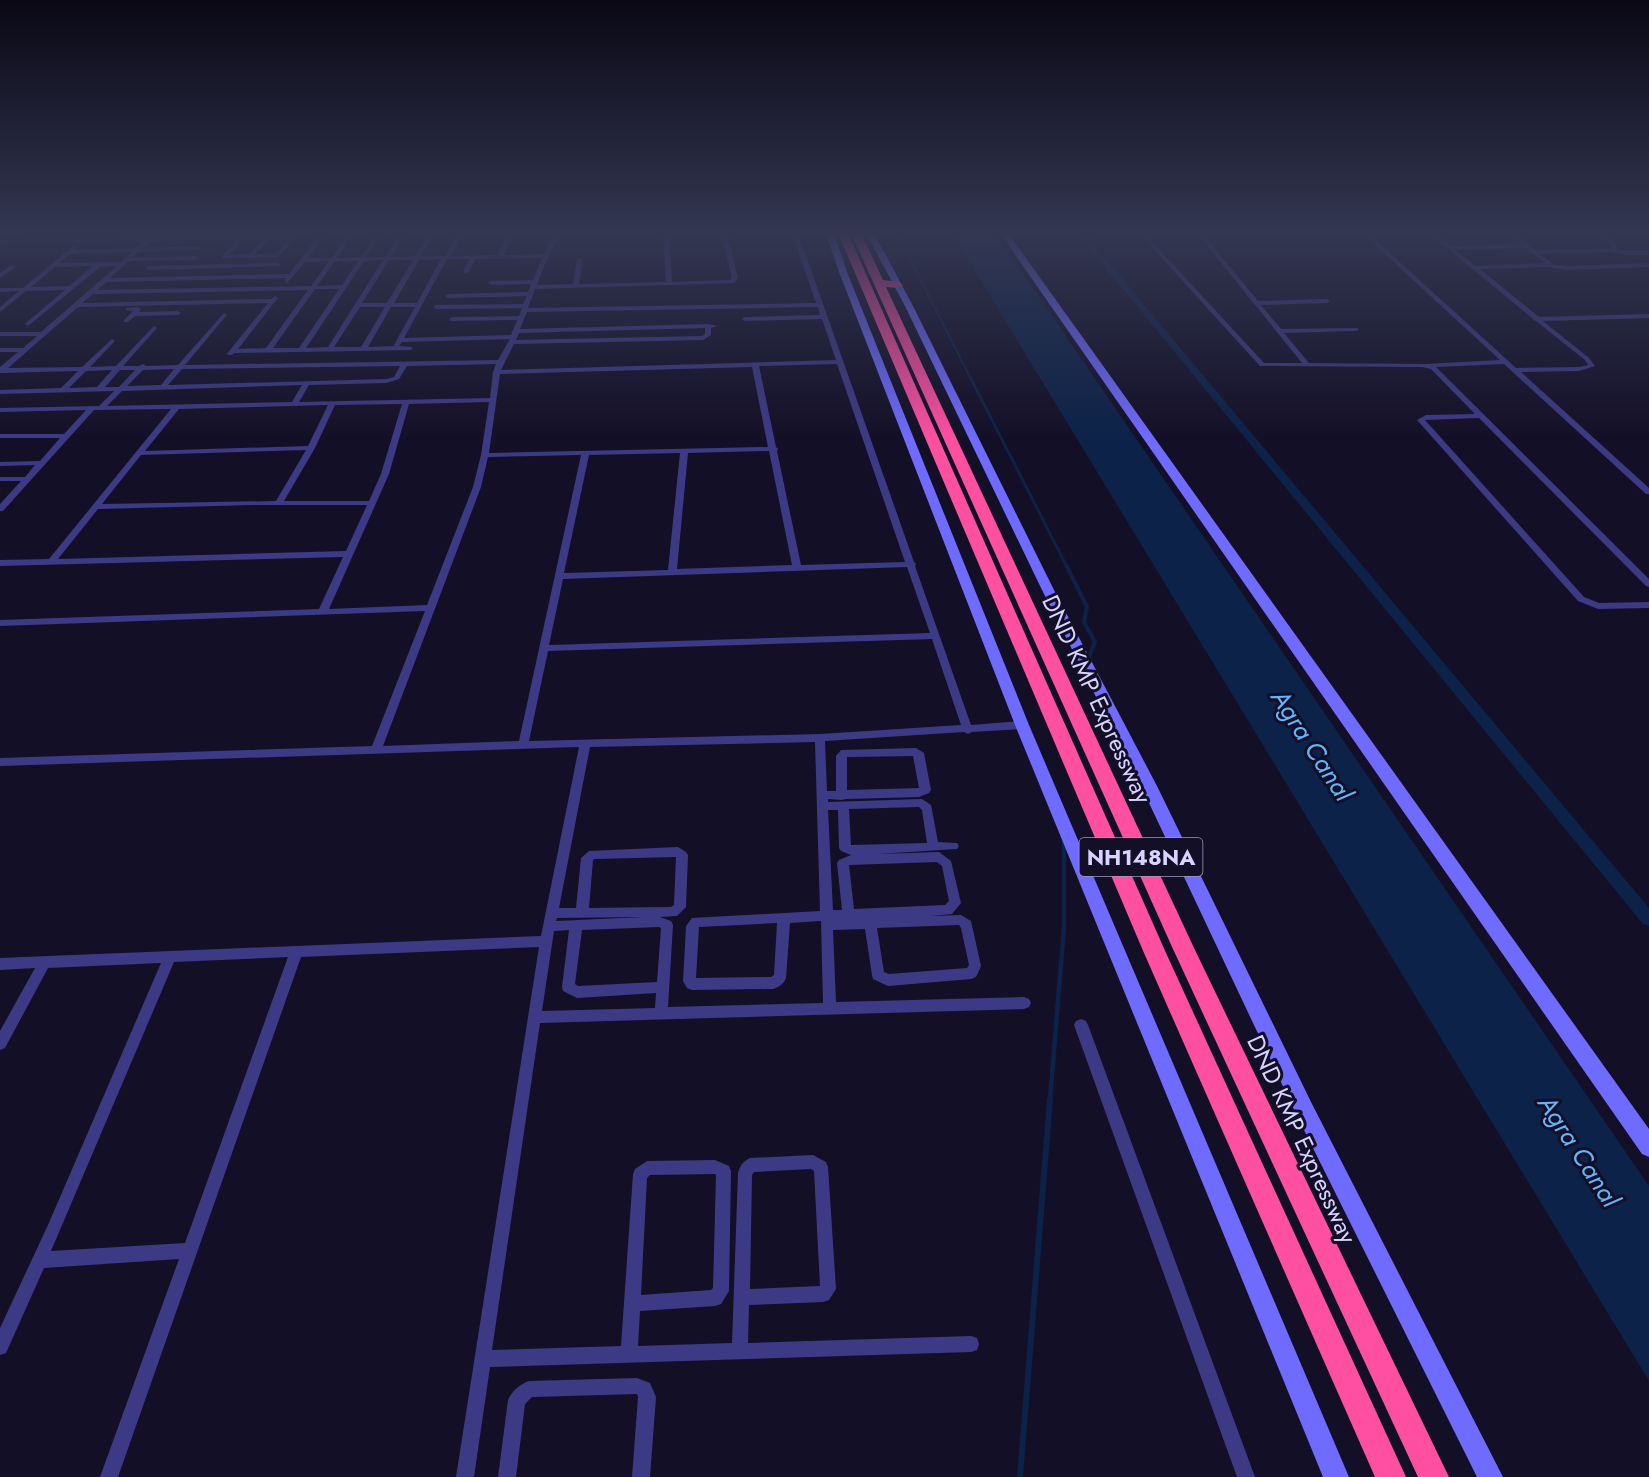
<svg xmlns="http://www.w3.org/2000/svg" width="1649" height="1477" viewBox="0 0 1649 1477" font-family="Jost,sans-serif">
<rect width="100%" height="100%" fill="#130f26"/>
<path fill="#0c2248" d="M952,233h43l654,953v195z"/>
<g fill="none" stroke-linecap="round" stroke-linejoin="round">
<path stroke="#0c2248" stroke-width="2" d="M897,233l75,148"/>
<path stroke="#0c2248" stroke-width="3" d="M971,379l96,188"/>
<path stroke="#0c2248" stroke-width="4" d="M1066,565l21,42 -3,15 11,20 -6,15"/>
<path stroke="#0c2248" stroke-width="4.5" d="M1050,1100l14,-173v-85"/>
<path stroke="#0c2248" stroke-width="6" d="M1020,1477l30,-378"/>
<path fill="#0c2248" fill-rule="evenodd" d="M1077,233h7l565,675v18l-6,-2z"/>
<path fill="#3d3a85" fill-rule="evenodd" d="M270,233l30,1 -22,23 -56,1v-2l16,-17 -88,2 -7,7 54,-2 3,2 -3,2 -58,2 -6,5 62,-1 3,2 -3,2 -66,1 -19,17 179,-4 32,-41h5l-18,25h23l18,-25h5l-17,25 24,-1 16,-24h5l-16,24h19l15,-24h6l-15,24 24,-1 14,-23h6l-14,23h25l11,-23h6l-12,23 47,-1 7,-18 3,-2 3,2 -7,18 40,-1 11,-21h6l-17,33 -7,19 36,-1 4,-24 3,-2 3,2 -4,24 87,-2 -3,-49h6l3,49 58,-2 2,-2 -11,-45h6l11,45 -4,5 -199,6 -7,19 288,-5 -24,-70h6l116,329 2,2 -1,2 56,159 51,-4 5,4 -5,4 -50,3 -4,2 -4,-2 -139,9 2,50h9v-35l5,-6 75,-2 8,5 7,37 -2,3 -10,4 -73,2 -4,1 -14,-1v3l94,-3 9,6 7,37 19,1 2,3 -2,3 -80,5 62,-2 12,9 10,42 -9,11 -22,2 31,-1 10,6 10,45 -5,11 -5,2 -83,7 -15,-7 -1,-4 -7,-46 -32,1 3,72 188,-5 5,2 2,4 -2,4 -5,2 -484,14 -48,327 129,-4 12,-172 2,-5 12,-8 68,-1 14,6 2,5 -2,120 -8,13 -6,2 -75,5 -2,35 94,-3 6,-170c2,-7 5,-12 12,-15l63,-3 13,7 2,5 8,122 -7,11 -6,2 -74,3 -1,38 223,-7 6,2 2,6 -2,6 -6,2 -481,15 -16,110h-18l83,-530 -238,10 -183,520h-18l79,-218 -135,9 -38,85 -6,2v-27l48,-103 113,-262 -113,5 -43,80 -5,2v-19l35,-63 -35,2v-12l541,-22 38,-189 -579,19v-8l372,-12 53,-135 -425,15v-6l319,-11 24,-52 -343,9v-6l49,-1 122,-150 -77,1 -91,101h-3v-7l21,-23h-21v-4h25l10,-12 -35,1v-4l40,-1 20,-23h-60v-4h64l22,-24 -86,2v-4l99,-2 15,-15 -114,3v-4l61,-2 17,-17 -78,2v-6l18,-15h-18v-4h23l14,-12h-37v-4h41l76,-66 -17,1 -72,59 -3,-2 1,-1 39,-33 -39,1 -26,21v-5l19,-16 -19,1v-4h23l50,-42 5,1 -3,3 61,-2 8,-7 -144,3v-4l268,-5zM265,238l-16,16 -20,1 16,-16zM271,238h20l-15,15 -20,1zM132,252l-11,10 -62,1 11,-9zM542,258l-9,22 -42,1 -3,2 3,2 40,-1 -3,8 -80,2 -3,2 3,2 79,-2 -4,8 -87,1 -3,2 3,2 86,-1 -3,8 -67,1 -3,2 3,2 65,-1 -6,15 -107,3 43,-79h22l-6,13 3,2 3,-2 6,-13zM441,259l-24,44h-23l25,-43zM383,260l-55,87 -22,1 58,-87zM389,260h24l-26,43h-25zM329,261l-18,25 -214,4 10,-8 179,-4 -2,3 3,2 18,-21zM335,261h23l-16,24 -25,1zM93,266l-24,20 -38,1 24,-20zM315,289h24l-40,59h-26zM308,290l-42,58 -28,1 39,-50 1,-1 -3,-2 -4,3 -189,4 11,-9zM268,303l-38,47 -3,4 1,1h4l2,-2 176,-3 2,-1v-2l-13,-1 3,-4 108,-3 -12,21 -313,5 41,-49 1,-1 -3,-2 -46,52 -32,1 -3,-2 -4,2h-16l33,-37 1,-1 -3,-2 -38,40 -26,1 24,-25v-2l-2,-1 -30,28 -74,1 70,-61zM360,307h25l-24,40h-27zM391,307h24l-21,38 1,1 -27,1zM818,307l2,8 -75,2 -3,2 3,2 77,-2 14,41 -335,10 13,-26 189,-4 8,-5v-7l6,-2 -9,-2 -188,5 7,-17zM705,328v6l-3,2 -186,4 3,-7zM496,364l-3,8 -3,26 -191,4 10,-17 77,-2 13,-4 8,-13zM837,364l68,198 -104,3 -24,-114 1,-2 -2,-2 -17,-81zM400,366l-6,11 -8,2 -218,6 14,-16zM752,367l16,80 -279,6 11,-79zM174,369l-13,16 -34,1 16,-16zM112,370l-15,17 -28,1 17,-17zM120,370h15l-16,17h-14zM302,385l-10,17 -185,4 15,-15zM489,402l-8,53 -8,32 -46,118 -98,4 60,-135 20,-70zM402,404l-21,70 -12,27h-85l31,-53 20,-43zM328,405l-20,41 -163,5 34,-42zM306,450l-30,51 -174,3 39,-49zM769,451l23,114 -115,4 11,-116zM680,453l-12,117 -104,3 25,-118zM581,455l-62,286 -136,5 98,-259 7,-30zM254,505h113l-21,46 -288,8 40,-50zM907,567l23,66 -381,12 14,-66zM932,639l29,86 -141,9 -291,7 19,-90zM815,742l5,169 -128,7 -6,8 -3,55 4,7 5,2 81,-1c6,-2 11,-5 13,-11l4,-55 31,-2 2,82 -155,4 5,-82 -2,-4 -11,-4 17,-1 9,-9 2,-52 -2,-3 -8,-5 -89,4 -8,7 -5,50h-17l31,-161zM913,756l6,32 -72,2v-33zM919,807l3,3 5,33 -76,2 -2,-36zM828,810h10l1,38 2,3 10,4 -12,5 -2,3 5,47h-9zM676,857l-2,48 -3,2 -82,1 4,-48 2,-1zM937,862l5,4 7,35 -4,4 -91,4 -5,-44zM643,917l-87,4 1,-3zM777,923l-3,52 -3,2 -75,1 3,-51zM959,925l2,3 8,37 -2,3 -78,6 -5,-2 -7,-44zM659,927l2,1 -4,54 -79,4 -3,-2 7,-54zM569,930l-7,57 1,4 14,7 79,-5 -1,15 -113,3 12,-80zM288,957l-103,286 -134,8 123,-289zM811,1169l3,2 6,115 -70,3 2,-114 2,-3zM715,1174l1,1 -3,113 -2,2 -70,5 6,-117 3,-3z
M1139,233h5l120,130h38l-105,-130h5l56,68 69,-2 3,2 -3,2 -66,2 20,24 77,-1v2l-2,1 -72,2 25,30 116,1 75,-4 -138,-127h6l148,135 63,-1 9,-2 -3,-5 -49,-39 -3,-1 -1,-2 -103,-85h6l16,13 70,-2 -13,-11h6l22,17 76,-1 -1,-4 -16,-12c10,0 19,8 24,17l30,1v4h-22l-16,-3 -71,2 14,11 14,1 81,-3v4l-81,3 -21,-3 -67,2 59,48 110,-3v4l-106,3 46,37 6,8 -16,5 -58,1 128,116v6h-3l-142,-130 -68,3 213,212v8l-3,-1 -167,-168 -54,2 159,177 15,6 50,-1v6l-51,1 -20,-8 -161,-181 9,-5 49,-1 -44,-45 -9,-2 -162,-1zM1525,248l20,15 -69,3 -21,-16z
M278,263l2,1v2l-132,4 -3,-2 3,-2z
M12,265l3,2 -1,1 -14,10v-5z
M138,307l3,2 -2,3 39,-1 3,2 -3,2 -43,1 -7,6h-4v-2l9,-9 -7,-1v-2z
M1081,1019l5,2 2,4 167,452h-18l-163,-452 2,-4z
M637,1378l13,5 6,14 -6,80h-18l6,-80 -1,-3 -105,3 -7,7 -9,73h-18l10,-77c4,-9 12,-16 21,-19z"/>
<path fill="#6f6bff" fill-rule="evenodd" d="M826,233h8l13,39 182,453 320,752h-26l-308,-752 -176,-453z
M866,233h8l39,73 141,284 103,196 154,316 192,375h-26l-180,-361 -156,-330 -99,-196 -137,-284z
M1000,233h8l641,896v28l-7,-3z"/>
<path fill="#ff4fa3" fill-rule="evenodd" d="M838,233h10l318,720 240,524h-31l-231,-524z
M851,233h10l22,47 15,2 5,3 -5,3 -12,-1 308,661 255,529h-31l-245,-528z"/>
</g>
<linearGradient id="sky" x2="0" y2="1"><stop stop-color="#0a0815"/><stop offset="0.53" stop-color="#333752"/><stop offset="1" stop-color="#333752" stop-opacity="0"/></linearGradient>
<rect width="1649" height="440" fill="url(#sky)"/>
<g text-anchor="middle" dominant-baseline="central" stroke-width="6" stroke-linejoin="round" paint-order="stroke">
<rect fill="#130f26" stroke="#9e99be" stroke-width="1.5" x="1079.5" y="838" width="123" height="38" rx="4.5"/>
<g font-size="22" font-weight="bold" fill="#d9d4ff">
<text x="1141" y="857">NH148NA</text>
</g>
<g font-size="24" fill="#d9d4ff" stroke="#130f26">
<text transform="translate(1097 699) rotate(65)">DND KMP Expressway</text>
<text transform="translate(1302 1139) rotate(65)">DND KMP Expressway</text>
</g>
<g font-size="26" font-style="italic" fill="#62b6ff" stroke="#130f26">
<text transform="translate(1312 745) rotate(57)">Agra Canal</text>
<text transform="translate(1579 1151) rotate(57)">Agra Canal</text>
</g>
</g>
</svg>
